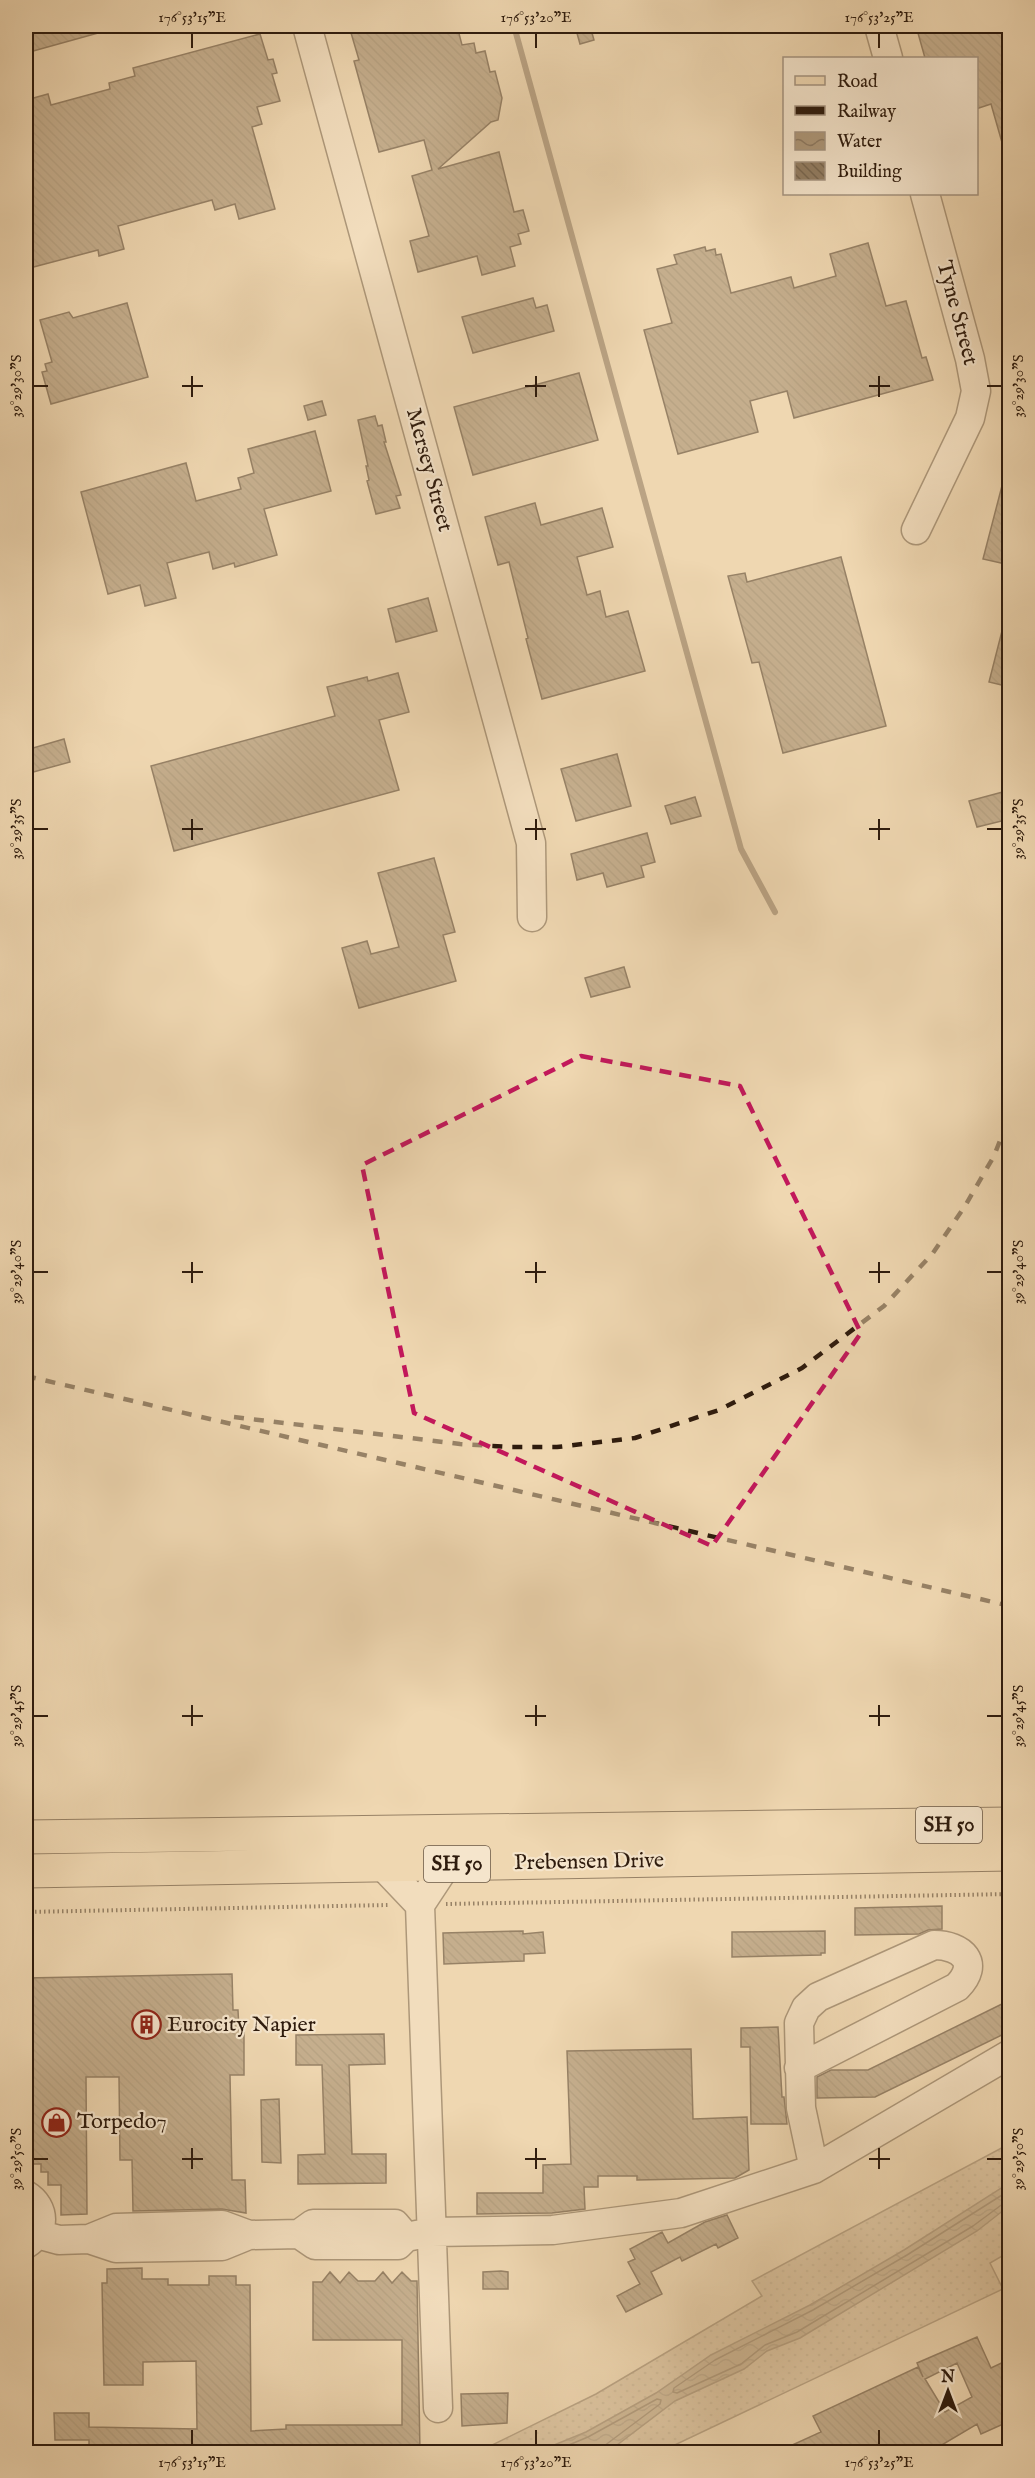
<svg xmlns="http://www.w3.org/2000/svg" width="1035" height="2478" viewBox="0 0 1035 2478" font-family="'IM FELL English',serif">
<defs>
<pattern id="grass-dots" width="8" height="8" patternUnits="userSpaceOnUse" patternTransform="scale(1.5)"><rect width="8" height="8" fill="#ceb795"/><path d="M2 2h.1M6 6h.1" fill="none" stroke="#b19d7f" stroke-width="1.8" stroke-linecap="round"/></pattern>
<pattern id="water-waves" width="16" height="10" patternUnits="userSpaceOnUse" patternTransform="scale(1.5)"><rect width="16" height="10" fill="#ad9779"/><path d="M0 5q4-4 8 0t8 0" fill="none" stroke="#8d7a62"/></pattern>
<pattern id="building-back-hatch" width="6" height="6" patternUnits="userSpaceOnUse" patternTransform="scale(1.5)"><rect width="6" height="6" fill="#927d62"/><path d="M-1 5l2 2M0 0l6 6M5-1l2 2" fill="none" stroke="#78664f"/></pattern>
</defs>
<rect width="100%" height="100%" fill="#efd7b1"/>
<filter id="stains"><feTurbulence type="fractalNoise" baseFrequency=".00333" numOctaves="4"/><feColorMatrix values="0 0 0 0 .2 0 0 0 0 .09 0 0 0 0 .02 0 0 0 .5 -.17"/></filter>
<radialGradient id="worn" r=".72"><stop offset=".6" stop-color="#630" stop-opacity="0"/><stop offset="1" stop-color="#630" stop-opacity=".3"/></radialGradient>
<path fill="url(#grass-dots)" stroke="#7e6951" stroke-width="1.5" d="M1009,2144v108l-19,11 13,26 -343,163h-182l118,-58 166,-98 -10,-15z"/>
<path fill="url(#water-waves)" stroke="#7a654e" stroke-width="1.5" d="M1009,2183v23l-32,25 -177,107 -33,13 -23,18 -69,32 -62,47 -11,4h-65l49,-20 70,-39 55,-38 99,-50 94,-55z"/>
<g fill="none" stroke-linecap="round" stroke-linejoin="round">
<path stroke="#6e5943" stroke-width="1.5" d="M1010,2190l-103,65 -94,55 -98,50 -41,28 -1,4 4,1 64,-29 24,-19 32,-13 176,-106 31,-23 6,-2
M552,2452l36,-15 69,-38 4,1 -1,4 -56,42 -2,6"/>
<path stroke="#7a654e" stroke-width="6" d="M514,26l227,823 34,63"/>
</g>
<path fill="url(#building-back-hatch)" stroke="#2e1b0d" stroke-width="1.5" fill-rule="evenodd" d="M26,26h82l1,4 -83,23z
M349,26h108l5,19 12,-2 2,10 9,-2 5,21 5,-1 7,27 -4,22 -7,2 -53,47 61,-17 15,60 9,-2 6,21 -11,3 3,10 -11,3 5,19 -33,9 -5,-19 -59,16 -8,-31 19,-5 -17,-60 20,-6 -8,-30 -45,12 -25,-91 5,-1z
M575,26h15l4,14 -14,4z
M916,26h94v127h-5l-14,-49 -15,5v-51h-51z
M260,34l8,26 5,-1 4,14 -5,1 8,27 -23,6 5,17 -10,3 23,82 -36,10 -4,-15 -20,6 -3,-10 -94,26 6,23 -25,7 -1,-6 -72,19v-169l22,-6 3,11 59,-16 -1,-6 26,-7 -2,-8z
M868,243l18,63 20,-5 16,57 4,-1 7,23 -139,38 -7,-27 -37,10 8,31 -80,22 -34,-124 28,-7 -15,-54 20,-5 -3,-9 31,-8 1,4 9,-2 1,6 5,-1 10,39 60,-16 3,11 42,-12 -6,-22z
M533,298l3,10 11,-3 7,26 -81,22 -11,-36z
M127,303l21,74 -97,27 -9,-32 5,-1 -2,-7 7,-2 -12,-42 29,-8 4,6z
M579,373l19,67 -125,35 -19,-68z
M322,401l4,14 -18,5 -4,-14z
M375,416l3,10 4,-1 4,17h-2l17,53 -5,1 4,12 -24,6 -9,-33 2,-1 -3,-14h2l-10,-46z
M315,431l16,60 -67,18 13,46 -42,12 -1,-4 -21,6 -4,-17 -42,11 9,35 -31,8 -5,-21 -32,9 -27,-102 105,-29 10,38 45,-12 -3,-11 16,-5 -6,-24z
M1004,478h6v87l-27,-6z
M535,503l6,22 61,-17 11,39 -36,10 10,38 13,-4 6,26 22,-6 17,60 -103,28 -16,-60 2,-1 -19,-76 -11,3 -13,-48z
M841,557l45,169 -103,27 -24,-91 -7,1 -24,-87 17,-3 2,9z
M428,598l9,33 -41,11 -8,-33z
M1004,623l6,1v63l-21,-5z
M398,673l11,39 -30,8 20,70 -225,61 -23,-85 184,-50 -8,-29 40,-10 1,4z
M64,739l6,23 -44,12v-24z
M617,754l14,52 -55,15 -15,-52z
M1010,790v29l-33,8 -8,-26z
M695,797l6,19 -30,8 -6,-18z
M647,833l8,29 -14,4 3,11 -37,10 -4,-14 -26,7 -6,-26z
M434,858l21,74 -12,3 13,46 -97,27 -17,-60 25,-7 4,13 28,-7 -21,-74z
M624,967l6,20 -39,10 -6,-19z
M942,1906v23l-14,1 -9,4 -64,1v-27z
M523,1931v3l20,-2 2,21 -21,1v7l-80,3 -1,-31z
M825,1931v22h-4v2l-89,2v-25z
M232,1974l1,36h5l1,20h5v45h-14l2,105h13l1,33 -24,-4 -89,2 -1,-51h-12l-1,-83h-33l1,137 -26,1v-30h-13v-13h-7v-8h-15v-186z
M1010,2000v31l-135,66 -58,1v-21l14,-7h37z
M778,2027l4,70h2l3,27h-36l-1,-77h-9v-19z
M384,2034l1,30 -36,1 3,89h34v29l-88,1v-29l27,-1 -3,-89h-26v-30z
M691,2049l2,70 54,-2 2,53 -14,8 -98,2v-4h-39v11h-14l1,22 -33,4 -75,1v-21h66v-28l28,-1 -4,-113z
M279,2099l2,64 -19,-1 -1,-62z
M727,2215l11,23 -20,10 -2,-4 -34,17 -2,-4 -29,15 11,22 -36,18 -9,-16 23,-12 -12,-22 7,-3 -5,-10 32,-17 6,11 37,-21z
M142,2268v11h26v6h41v-9h27v9h14l1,146 35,-2v-4h116v-85h-89v-58h9l8,-10 10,11 9,-11 9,9h17l8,-9 9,11 10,-11 9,9h6l3,171h-331v-12h-34l-1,-27h35v14l108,2 -1,-68 -53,1v23h-39l-2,-102h5v-14z
M501,2271l7,1v17h-25v-17z
M977,2337l14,31 19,-9v62l-29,13 -4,-10 -47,28h-153l44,-20 -8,-16 105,-49 5,10 -6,-14zM957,2363l15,34 -27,15 -20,-33z
M508,2393l-1,30 -45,3 -1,-32z"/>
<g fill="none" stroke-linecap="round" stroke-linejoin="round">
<defs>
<path id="minor" d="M307,26l224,817 1,74
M879,26l9,32
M916,530l54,-112 6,-27 -6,-32 -45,-165
M382,1865l38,40
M799,2068l158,-81c24,-24 5,-42 -23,-42l-116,52 -12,11 -7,15 2,85 13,61
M26,2195c20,12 20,37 0,49
M37,2234l22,6 30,-1 27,9 106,-2 27,-11
M299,2234l16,11h83l8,-8 26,-5 121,-2 128,-17 133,-44 196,-115
M89,2239l27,-11 106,-3 27,10 50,-1 14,-10h82l11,13
M438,2408l-18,-503 27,-41"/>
<path id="major" d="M26,1837l984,-13
M26,1871l984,-17"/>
</defs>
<use href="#minor" stroke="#5e4a36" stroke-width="31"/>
<use href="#major" stroke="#2e1b0d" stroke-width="35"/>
<path stroke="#2e1b0d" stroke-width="4" stroke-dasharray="1.5 3" stroke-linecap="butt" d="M446,1904l564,-10
M26,1912l362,-7"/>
<use href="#minor" stroke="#f5e5cc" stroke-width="28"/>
<use href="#major" stroke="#efd7b1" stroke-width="33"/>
<path stroke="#2e1b0d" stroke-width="4.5" stroke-dasharray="10 10" stroke-linecap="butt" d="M26,1376l984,230
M234,1417l226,27 51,3h46l78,-9 84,-28 83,-42 82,-62 49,-53 32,-47 29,-50 16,-41"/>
</g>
<path d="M0 0H1035V2478H0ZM581,1056l159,30 121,247 -149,213 -298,-133 -52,-248z" fill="#efd7b1" fill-opacity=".55" fill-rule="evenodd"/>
<path fill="none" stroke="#c2185b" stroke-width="4.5" stroke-dasharray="12 8" stroke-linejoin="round" d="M581,1056l159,30 121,247 -149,213 -298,-133 -52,-248z"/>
<path fill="none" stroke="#2e1b0d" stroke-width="2" d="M192,33v15M536,33v15M879,33v15M192,376v21M536,376v21M879,376v21M33,386h15M182,386h21M525,386h21M869,386h21M987,386h15M192,819v21M536,819v21M879,819v21M33,829h15M182,829h21M525,829h21M869,829h21M987,829h15M192,1262v21M536,1262v21M879,1262v21M33,1272h15M182,1272h21M525,1272h21M869,1272h21M987,1272h15M192,1705v21M536,1705v21M879,1705v21M33,1716h15M182,1716h21M525,1716h21M869,1716h21M987,1716h15M192,2148v21M536,2148v21M879,2148v21M33,2159h15M182,2159h21M525,2159h21M869,2159h21M987,2159h15M192,2430v15M536,2430v15M879,2430v15"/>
<defs>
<symbol id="building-ring" viewBox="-11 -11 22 22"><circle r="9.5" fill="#f5e5cc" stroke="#8f2418" stroke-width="1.5"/><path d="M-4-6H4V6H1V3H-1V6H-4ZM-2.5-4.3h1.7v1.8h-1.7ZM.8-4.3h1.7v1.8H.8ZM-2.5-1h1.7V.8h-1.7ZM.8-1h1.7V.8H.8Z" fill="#8f2418"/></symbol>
<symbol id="shop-ring" viewBox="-11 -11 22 22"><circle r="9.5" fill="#f5e5cc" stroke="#8f2418" stroke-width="1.5"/><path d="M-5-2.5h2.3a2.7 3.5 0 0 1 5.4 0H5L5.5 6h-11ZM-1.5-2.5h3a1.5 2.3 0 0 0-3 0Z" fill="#8f2418"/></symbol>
</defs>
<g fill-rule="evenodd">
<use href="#building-ring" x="130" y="2008" width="33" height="33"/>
<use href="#shop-ring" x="40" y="2106" width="33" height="33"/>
</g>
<g text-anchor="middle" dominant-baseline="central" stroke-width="4.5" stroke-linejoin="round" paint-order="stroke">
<g fill="#f5e5cc" stroke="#6a5846" stroke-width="1.5">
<rect x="916" y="1807" width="66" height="36" rx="4.5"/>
<rect x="424" y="1846" width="66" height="36" rx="4.5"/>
</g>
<g font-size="21" font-weight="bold" fill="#2e1b0d">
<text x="949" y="1825">SH 50</text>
<text x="457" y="1864">SH 50</text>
</g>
<g font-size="22" fill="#2e1b0d" stroke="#f5e5cc">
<text transform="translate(957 313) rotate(75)">Tyne Street</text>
<text transform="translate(429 470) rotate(75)">Mersey Street</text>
<text transform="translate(589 1862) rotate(-1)">Prebensen Drive</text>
</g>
<g font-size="22" fill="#2e1b0d" stroke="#f5e5cc" text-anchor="start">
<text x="167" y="2025">Eurocity Napier</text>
<text x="77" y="2122">Torpedo7</text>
</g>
</g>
<rect width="1035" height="2478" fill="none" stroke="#efd7b1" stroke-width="66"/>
<rect x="783" y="57" width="195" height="138" fill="#f5e5cc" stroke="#a59480" stroke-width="1.5"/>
<rect x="795" y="76" width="30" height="9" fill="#efd7b1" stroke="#a59480" stroke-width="1.5"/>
<text x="837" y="87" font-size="18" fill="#2e1b0d">Road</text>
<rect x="795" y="106" width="30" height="9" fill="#2e1b0d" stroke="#a59480" stroke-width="1.5"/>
<text x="837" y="117" font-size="18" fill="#2e1b0d">Railway</text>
<rect x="795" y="132" width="30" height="18" fill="url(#water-waves)" stroke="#a59480" stroke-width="1.5"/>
<text x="837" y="147" font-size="18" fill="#2e1b0d">Water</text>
<rect x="795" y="162" width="30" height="18" fill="url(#building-back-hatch)" stroke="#a59480" stroke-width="1.5"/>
<text x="837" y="177" font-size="18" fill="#2e1b0d">Building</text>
<g transform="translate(948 2391)" stroke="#f5e5cc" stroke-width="4.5" paint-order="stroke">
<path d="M0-4.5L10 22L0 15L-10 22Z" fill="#2e1b0d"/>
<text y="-9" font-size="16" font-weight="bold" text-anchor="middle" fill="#2e1b0d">N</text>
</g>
<rect x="33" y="33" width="969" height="2412" fill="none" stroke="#2e1b0d" stroke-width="2"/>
<g font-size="15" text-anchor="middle" fill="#2e1b0d">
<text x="192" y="22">176°53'15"E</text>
<text x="536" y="22">176°53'20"E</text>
<text x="879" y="22">176°53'25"E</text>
<text transform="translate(16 386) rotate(-90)" y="5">39°29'30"S</text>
<text transform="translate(1018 386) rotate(-90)" y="5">39°29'30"S</text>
<text transform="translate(16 829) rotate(-90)" y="5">39°29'35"S</text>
<text transform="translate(1018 829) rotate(-90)" y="5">39°29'35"S</text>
<text transform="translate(16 1272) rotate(-90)" y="5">39°29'40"S</text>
<text transform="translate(1018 1272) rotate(-90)" y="5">39°29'40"S</text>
<text transform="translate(16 1716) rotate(-90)" y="5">39°29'45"S</text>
<text transform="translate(1018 1716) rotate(-90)" y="5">39°29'45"S</text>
<text transform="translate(16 2159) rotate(-90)" y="5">39°29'50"S</text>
<text transform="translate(1018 2159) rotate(-90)" y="5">39°29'50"S</text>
<text x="192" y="2467">176°53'15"E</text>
<text x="536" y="2467">176°53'20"E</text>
<text x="879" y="2467">176°53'25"E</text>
</g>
<rect width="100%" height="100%" filter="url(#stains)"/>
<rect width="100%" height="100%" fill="url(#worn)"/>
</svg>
